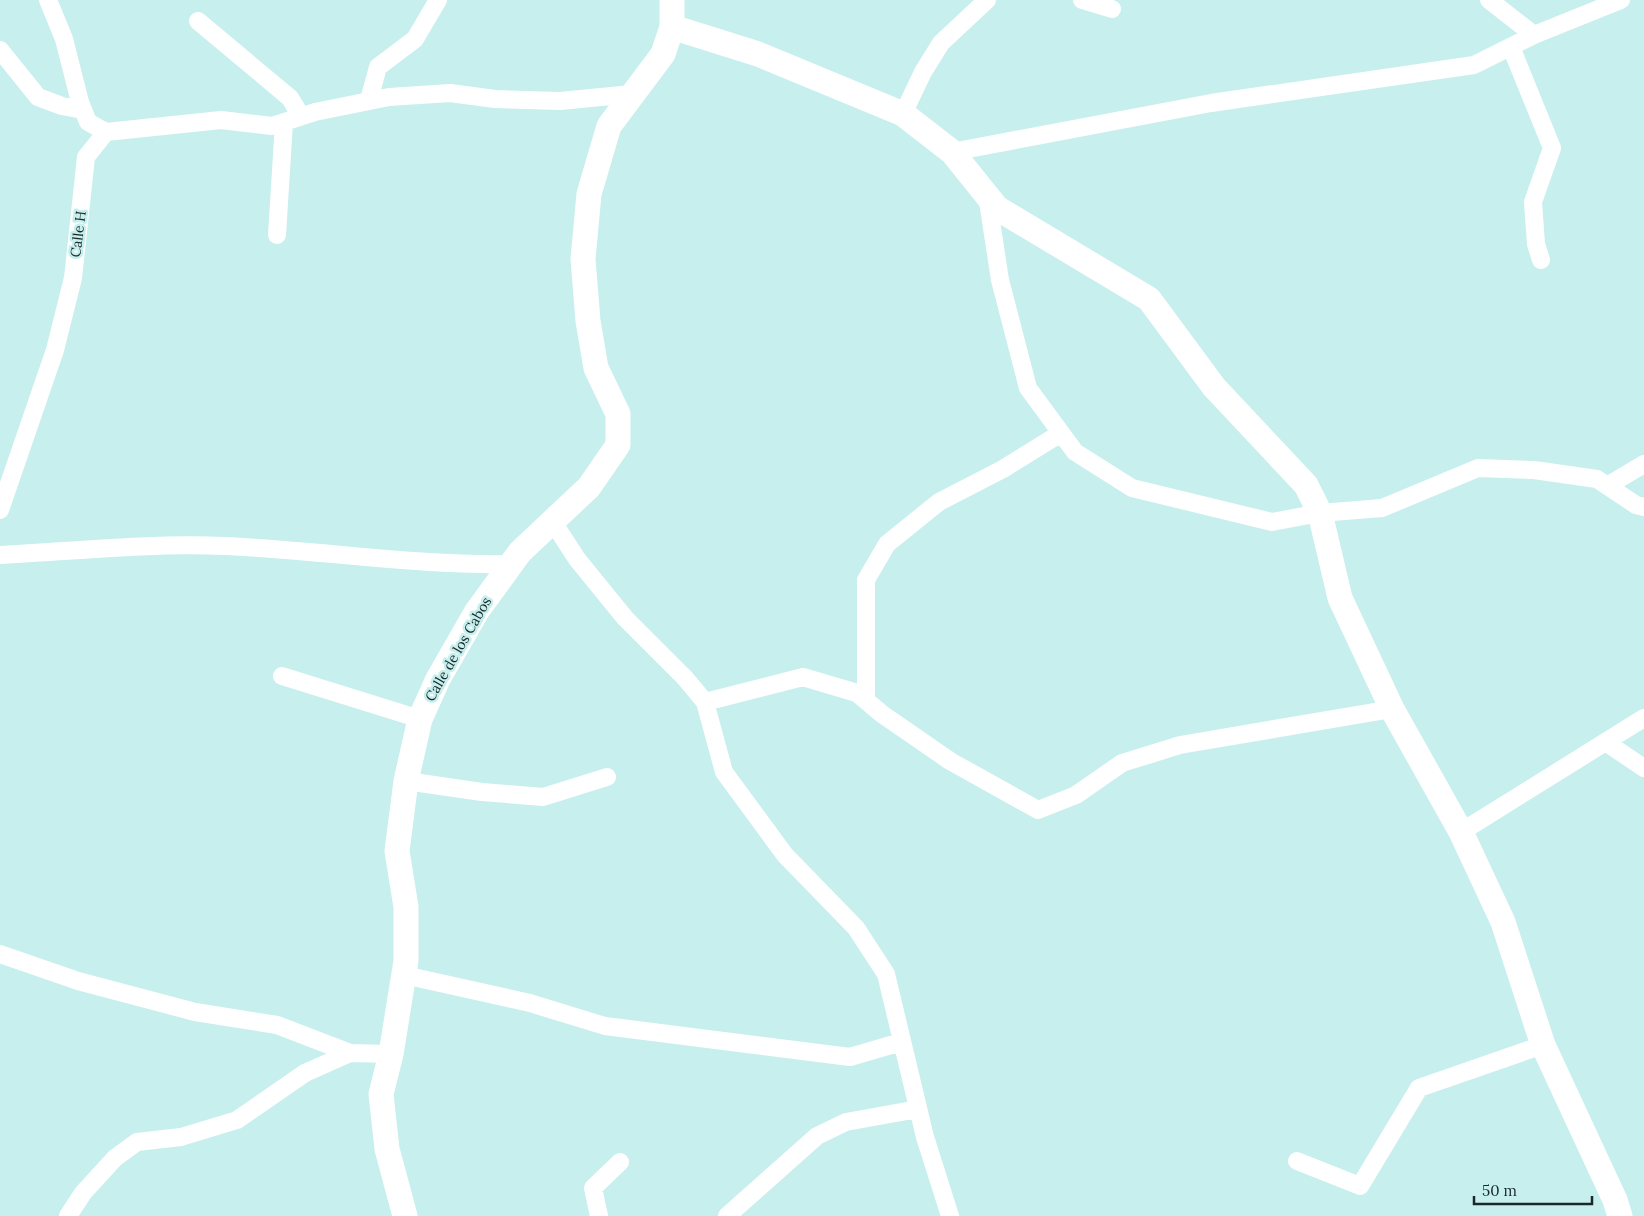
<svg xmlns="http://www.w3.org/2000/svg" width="1644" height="1216" viewBox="0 0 1644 1216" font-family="Lora,serif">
<rect width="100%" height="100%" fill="#c7efee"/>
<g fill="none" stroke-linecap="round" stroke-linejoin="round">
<path stroke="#fff" stroke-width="18" d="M48,0l16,39 16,63 8,20 18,10
M1082,0l30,9
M1489,0l45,35
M198,21l92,77 11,18
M1511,47l41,101 -19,54 3,42 5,16
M0,50l38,47 24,9 21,4
M369,100l9,-33 37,-28 23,-39
M903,114l20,-42 18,-29 46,-43
M952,152l259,-49 263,-38 60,-30 87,-35
M987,195l13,85 28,108 47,64 57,36 140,34 48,-9 62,-5 96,-40 56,2 63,9 39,26 8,2
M277,235l7,-113
M1607,486l37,-22
M0,510l55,-160 18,-72 13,-121 20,-25 115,-12 51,6 43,-14 74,-15 61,-4 45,6 65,2 72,-7
M553,522l24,37 48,59 60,60 20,24 19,70 61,83 71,73 30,46 39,163 25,79
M0,555c74,-4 149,-12 224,-9 96,4 191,20 288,18
M282,676l138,43
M866,701v-121l21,-36 52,-42 64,-33 58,-36
M705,702l98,-25 54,16 25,21 68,47 88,49 38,-15 46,-32 58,-18 212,-36
M1607,743l37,25
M406,781l76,11 61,5 64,-20
M1461,832l183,-114
M0,954l78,27 117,31 82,13 73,28 41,1
M404,975l126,28 75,23 245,31 51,-15
M1297,1161l63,25 59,-98 124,-43
M68,1216l15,-23 32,-35 22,-16 44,-5 56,-17 68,-47 45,-20
M599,1216l-6,-28 27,-26
M727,1216l90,-80 29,-14 72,-13"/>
<path stroke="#fff" stroke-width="25" d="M672,27l86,27 145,60 49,38 45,56 152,91 65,88 92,98 14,28 20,85 52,111 69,123 42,90 40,123 72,155 5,16
M405,1216l-18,-67 -6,-55 10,-40 15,-93v-54l-9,-56 9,-70 14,-62 18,-40 39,-68 43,-59 69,-65 29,-42v-31l-22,-46 -8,-47 -5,-62 6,-65 20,-68 54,-72 9,-27v-27"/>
</g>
<g text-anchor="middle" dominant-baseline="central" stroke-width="5" stroke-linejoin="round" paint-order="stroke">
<g font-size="14" fill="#192828" stroke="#c7efee">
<text transform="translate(78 234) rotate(-83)">Calle H</text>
<text transform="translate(458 649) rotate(-60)">Calle de los Cabos</text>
</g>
</g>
<path d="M1474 1196v8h118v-8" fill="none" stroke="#192828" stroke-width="2.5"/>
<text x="1482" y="1196" font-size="15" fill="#192828" stroke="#c7efee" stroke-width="4" paint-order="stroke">50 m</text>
</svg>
